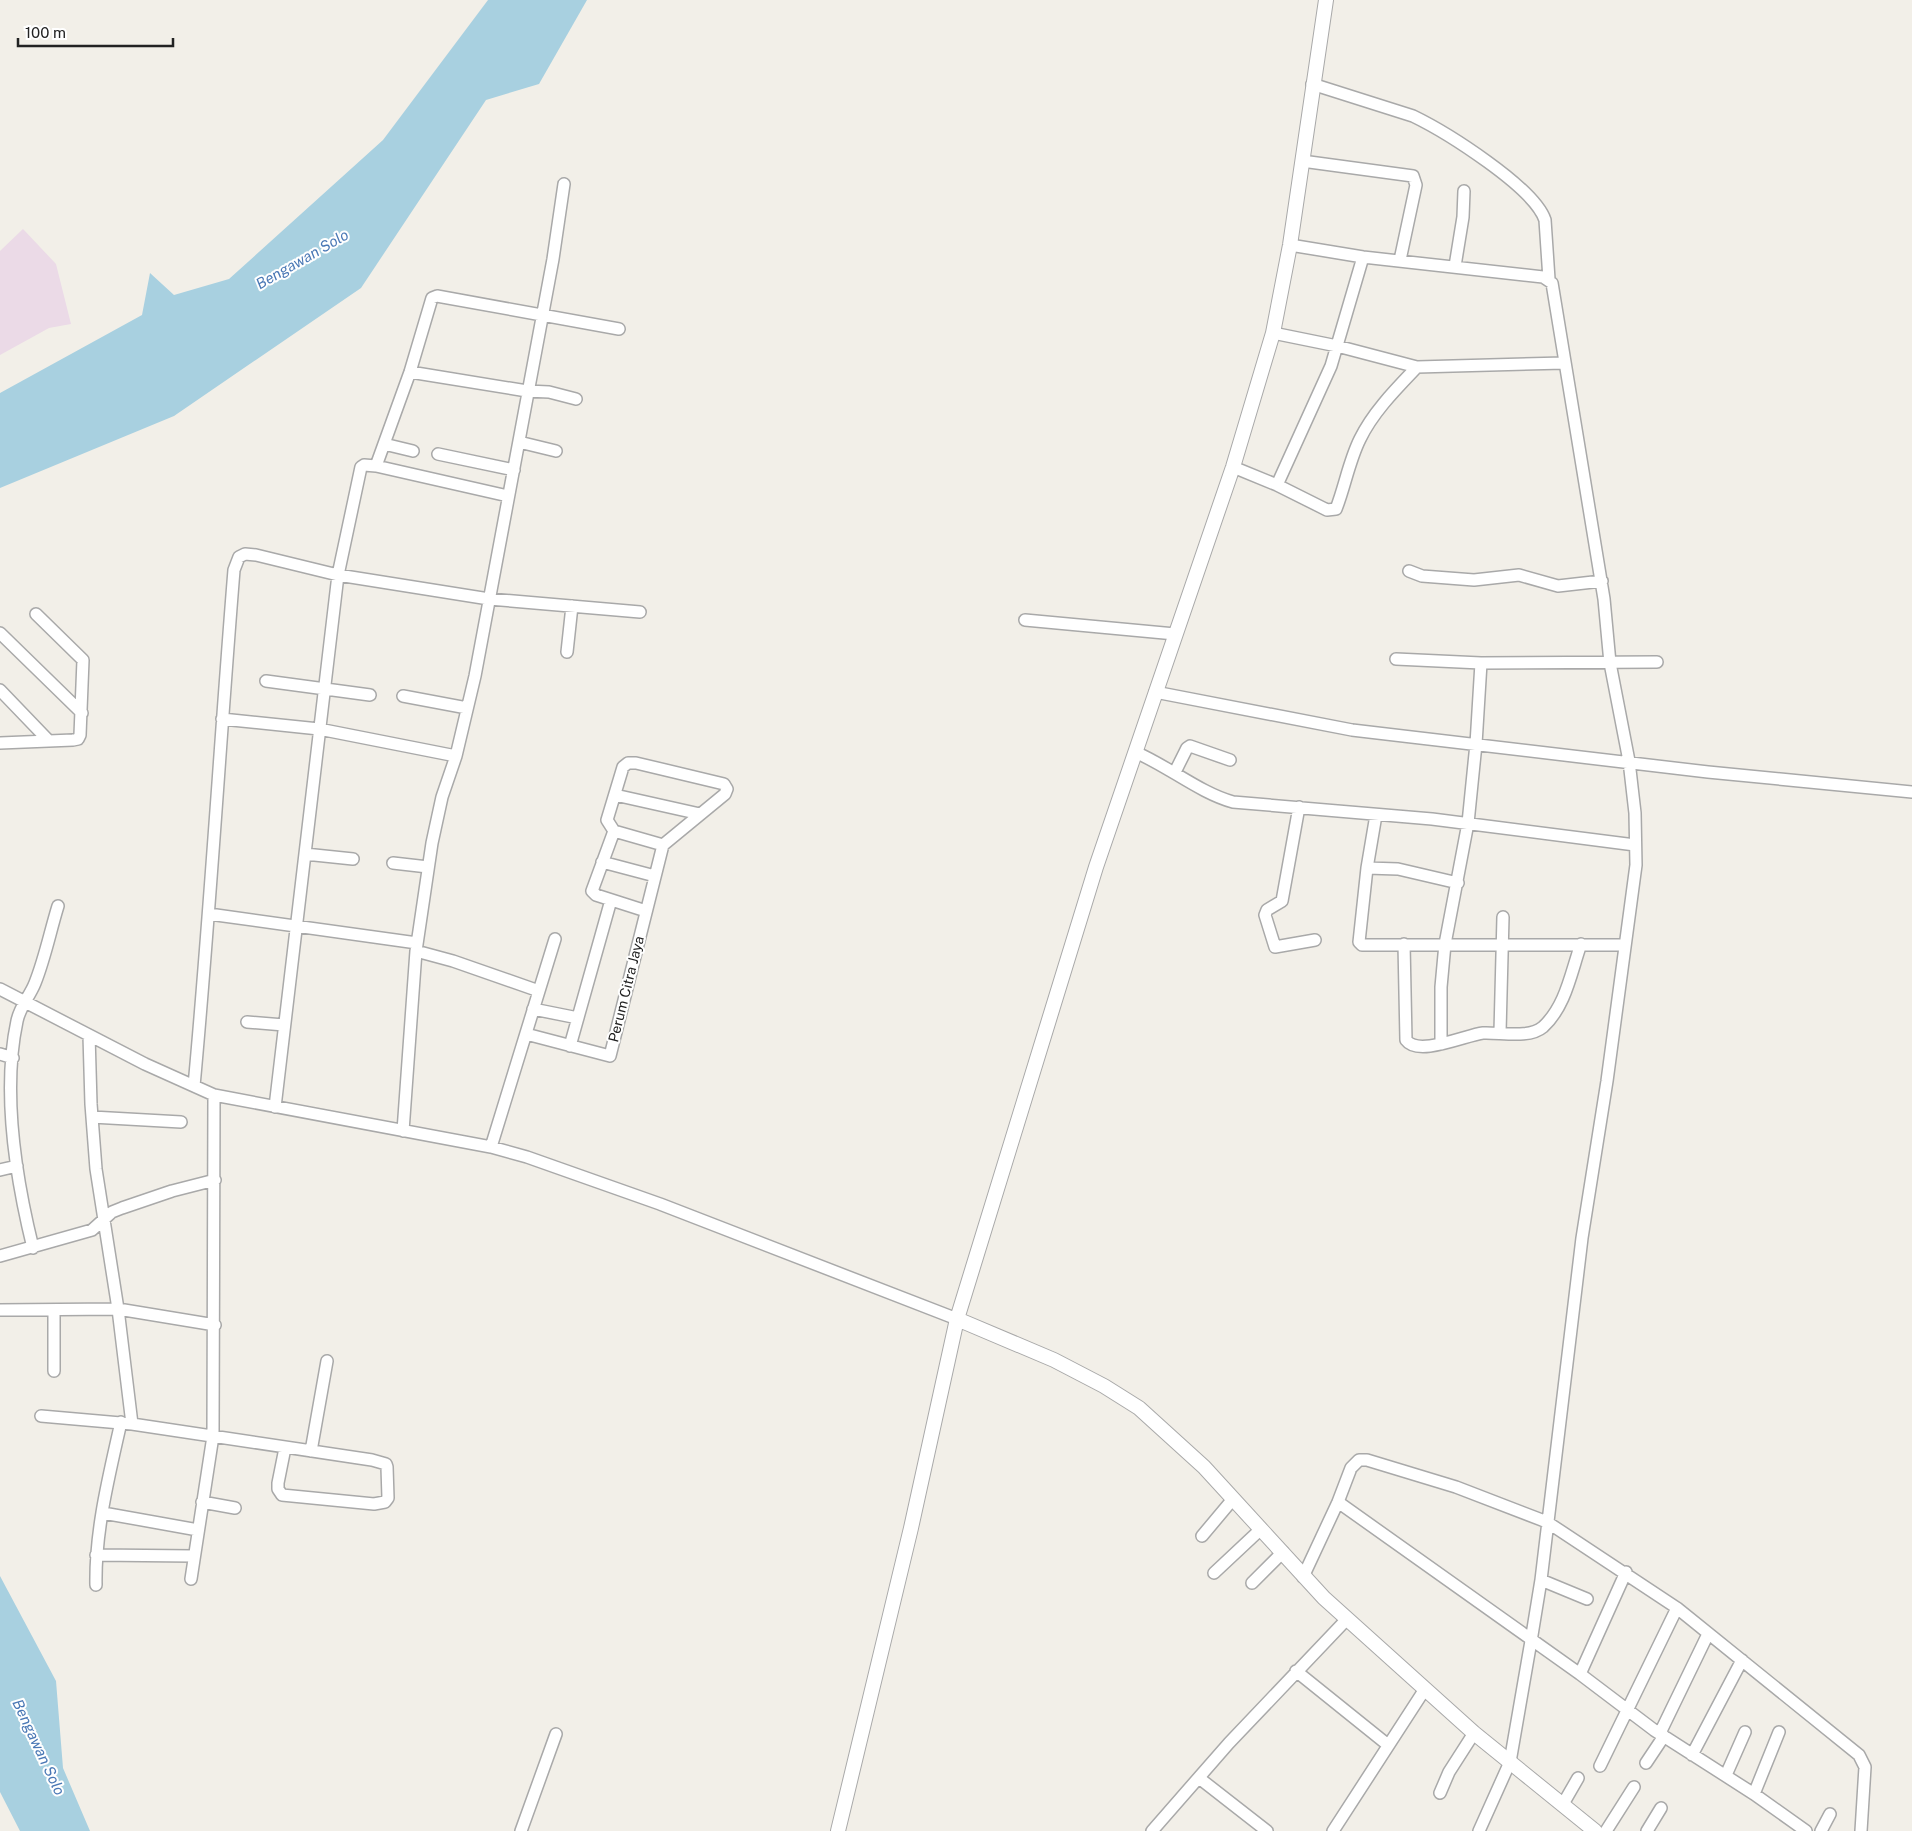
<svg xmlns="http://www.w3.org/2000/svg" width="1912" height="1831" viewBox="0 0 1912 1831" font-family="'Public Sans',sans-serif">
<rect width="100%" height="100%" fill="#f2efe8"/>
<path fill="#ebdae7" d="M23,229l33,35 15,60 -22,4 -49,27v-104z"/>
<path fill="#a8d0e0" d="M488,0h99l-48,84 -53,16 -125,188 -187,128 -174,72v-95l142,-78 8,-42 24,22 55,-16 154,-139z
M0,1576l56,105 7,87 27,63h-70l-20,-39z"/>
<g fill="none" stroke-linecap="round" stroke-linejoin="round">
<defs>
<path id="minor" d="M1312,84l101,32c33,16 121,71 132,104l4,59
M1302,161l111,15 3,9 -16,75
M1290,245l73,12 180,20 9,6 52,316 6,64 19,98 6,52 1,52 -29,216 -25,157 -41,342 -10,61 -21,121 -31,69
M1455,266l8,-49 1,-26
M1273,333l64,13 80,21 147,-4
M410,372l117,19 22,1 27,7
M519,442l37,9
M384,444l29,7
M438,454l76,16
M376,466l34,-94 22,-74 5,-2 182,33
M1233,467l44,18 50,25 9,-1c9,-23 13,-48 24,-70 13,-27 36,-50 57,-72
M1277,485l54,-119 32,-109
M1409,571l13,5 52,4 45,-5 39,11 44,-5
M1025,620l150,14
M0,633l82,80
M567,652l5,-46
M1396,659l85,4 176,-1
M266,681l104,14
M0,690l49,51
M1155,692l197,38 356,42 204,20
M403,696l64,12
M222,719l97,10 137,27
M0,743l73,-3 5,-1 2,-4 3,-75 -47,-46
M1135,752c33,14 65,41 98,50l199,17 203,26
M1175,772l12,-24 3,-2 40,14
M615,795l85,19
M1299,807l-17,94 -15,9 -2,5 10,32 40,-7
M614,831l-22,60 4,4 50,16
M305,854l48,5
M602,862l53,14
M393,863l35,4
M1367,868l9,-53
M1458,883l-60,-14 -31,-1 -8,74 3,3h263
M209,914l208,29
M1404,944l2,96c12,17 60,-5 77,-7 17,-1 46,6 60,-6 23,-21 28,-55 38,-83
M416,951l37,10 86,30
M0,989l145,75 69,31 277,52 36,10 133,47 297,115
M533,1009l45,9
M247,1022l37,3
M1500,1032l3,-115
M526,1034l84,22 53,-211 62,-51 2,-5 -3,-5 -88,-21h-8l-5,4 -16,53 7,11 49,14
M89,1035l2,69 5,65 22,140 14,115
M1441,1044v-57l4,-43 23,-121 8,-79 5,-81
M570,1046l41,-146
M0,1054l13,4
M194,1086c16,-172 26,-344 40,-516l5,-13 6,-3 11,1 82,20 151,24 151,13
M275,1107l63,-532 23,-108 3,-2 12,1 132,30
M92,1117l89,5
M403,1131l13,-180 16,-108 10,-46 14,-41 19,-80 78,-417 11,-75
M491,1147l64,-208
M0,1170l17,-4
M33,1248c-17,-69 -31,-157 -16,-227 3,-15 13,-25 18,-38 10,-25 15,-51 23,-77
M0,1256l92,-26 20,-18 10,-4 50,-17 43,-11
M0,1310l118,-1 97,16
M54,1310v61
M41,1416l91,8 240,36 14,4 1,3 1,31 -3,4 -11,2 -92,-9 -4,-6v-6l7,-35
M311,1451l16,-90
M202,1502l33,6
M1338,1502l242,172 74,56 100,64 52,37
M103,1513l95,17
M1202,1536l31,-37
M96,1555l97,1
M1214,1573l47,-44
M1303,1577l35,-75 13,-34 8,-8h8l89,27 91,35 130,86 182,147 6,12 -4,64
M191,1579l22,-143 1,-341
M1541,1580l46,19
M1252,1583l31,-31
M96,1585c-1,-55 13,-109 25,-163
M1296,1671l92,74
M1580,1674l46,-102
M1660,1733l48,-99
M1692,1755l50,-95
M1646,1763l18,-27
M1600,1766l77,-158
M1726,1775l19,-43
M1199,1778l68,53
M1440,1793l9,-21 25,-39
M1754,1794l25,-62
M1563,1804l15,-26
M521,1831l35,-97
M1152,1831l77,-88 118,-124
M1333,1831l92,-142
M1606,1831l28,-44
M1647,1831l14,-23
M1821,1831l9,-17"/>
<path id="tertiary" d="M957,1319l97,41 50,26 35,22 65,59 120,131 150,135 121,98
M838,1831l73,-303 46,-209 139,-452 137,-400 40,-134 17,-88 36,-245"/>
</defs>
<use href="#minor" stroke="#a9a9a9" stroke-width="14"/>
<use href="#tertiary" stroke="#a9a9a9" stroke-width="16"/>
<use href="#minor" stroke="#fff" stroke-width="11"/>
<use href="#tertiary" stroke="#fff" stroke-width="14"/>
</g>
<g text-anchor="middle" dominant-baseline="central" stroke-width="4" stroke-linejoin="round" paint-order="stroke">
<g font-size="14" fill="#222" stroke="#fff">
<text transform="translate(626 989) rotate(-76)">Perum Citra Jaya</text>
</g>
<g font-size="15" font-style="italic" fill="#4a78b5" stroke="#fff">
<text transform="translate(302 259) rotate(-30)">Bengawan Solo</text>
<text transform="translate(39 1747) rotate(65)">Bengawan Solo</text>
</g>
</g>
<path d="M18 38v8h155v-8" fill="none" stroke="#222222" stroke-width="2.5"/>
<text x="25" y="38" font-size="15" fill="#222222" stroke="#ffffff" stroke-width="4" paint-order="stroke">100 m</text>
</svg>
